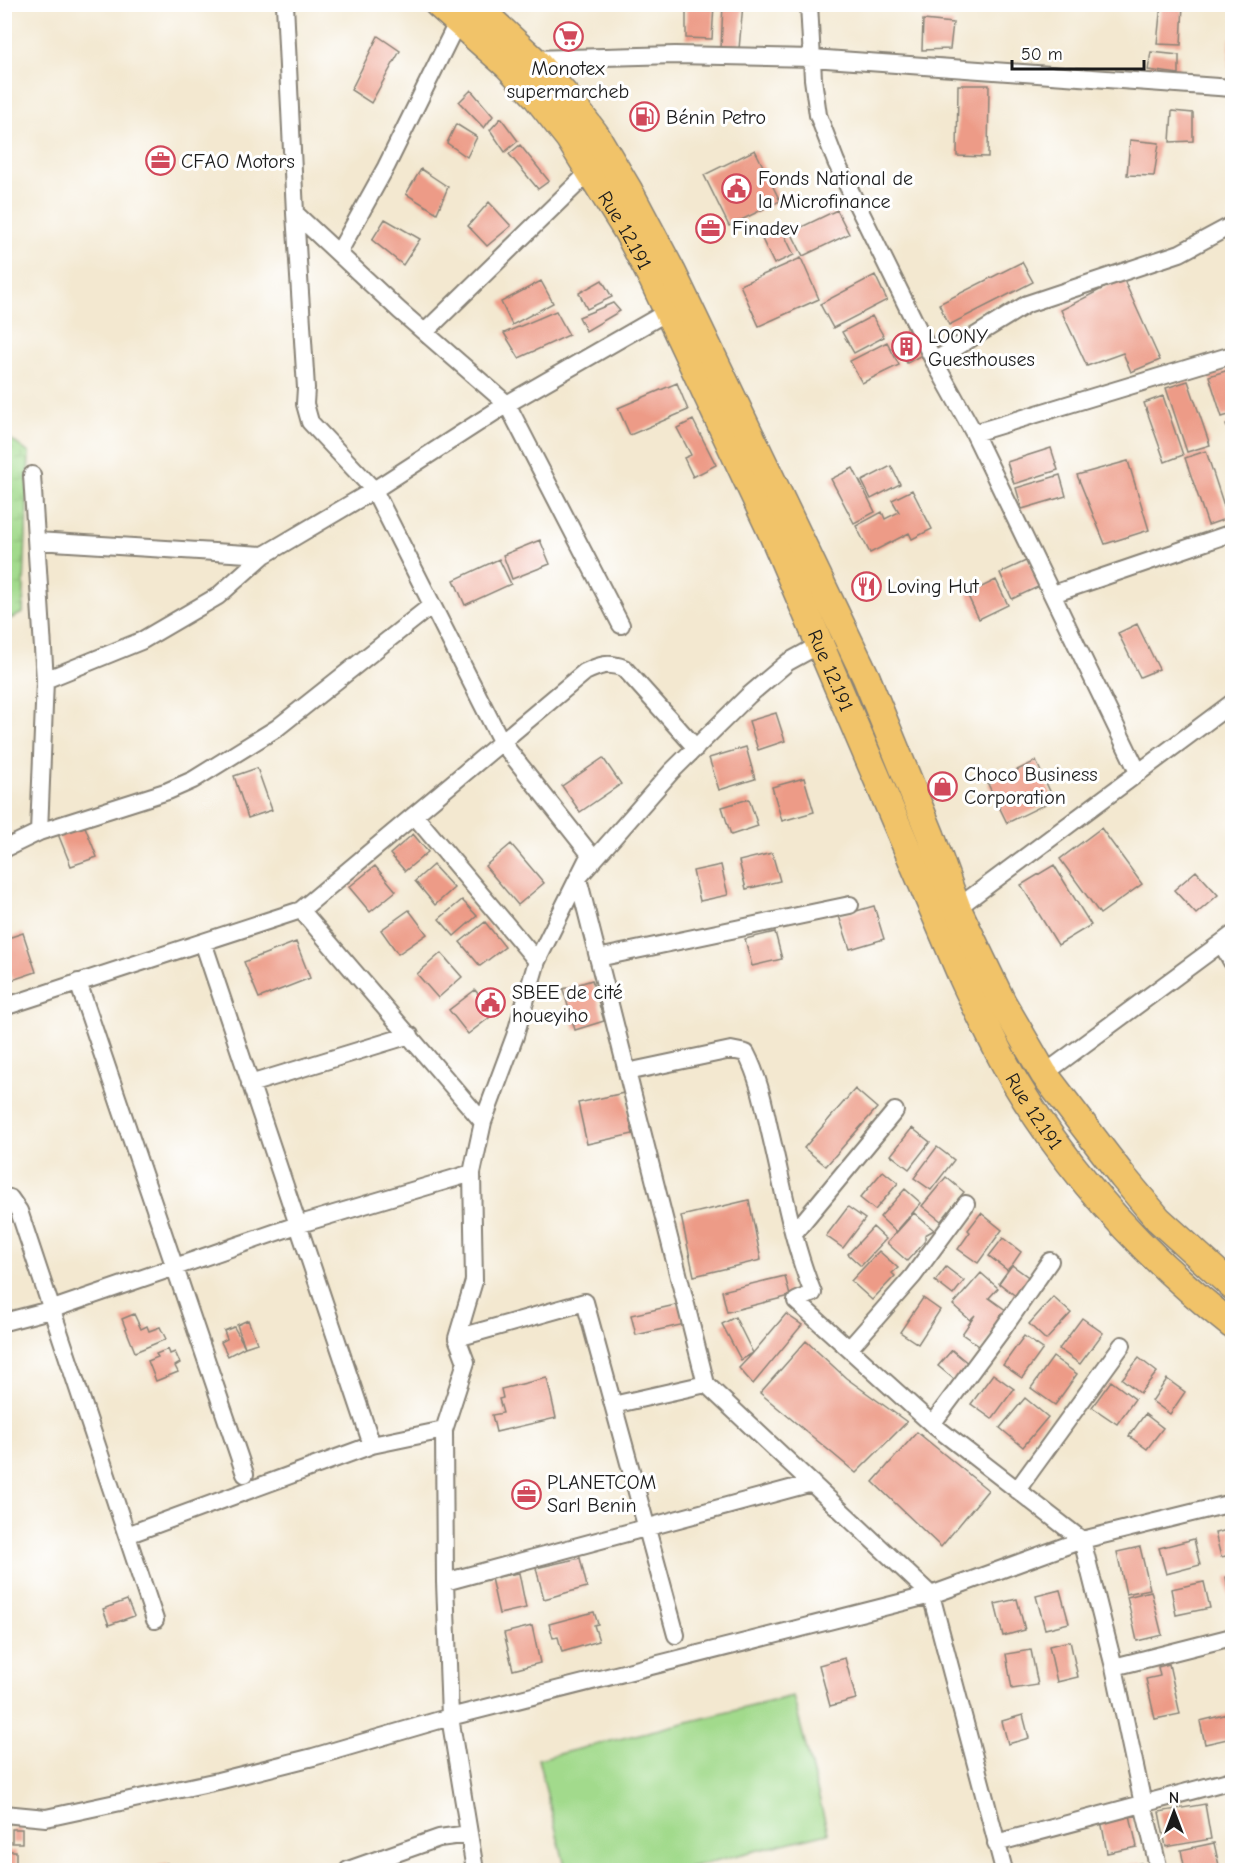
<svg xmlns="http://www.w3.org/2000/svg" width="1237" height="1875" viewBox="0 0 1237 1875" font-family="'Comic Neue',sans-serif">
<defs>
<pattern id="wetland-marsh" width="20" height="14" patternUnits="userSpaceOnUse" patternTransform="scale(1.5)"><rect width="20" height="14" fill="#a2da8c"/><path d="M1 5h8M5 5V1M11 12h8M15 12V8" fill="none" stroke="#8bba78"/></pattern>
</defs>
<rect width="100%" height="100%" fill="#fff"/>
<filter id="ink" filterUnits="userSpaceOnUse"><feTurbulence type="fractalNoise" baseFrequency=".0167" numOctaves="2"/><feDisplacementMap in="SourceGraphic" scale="12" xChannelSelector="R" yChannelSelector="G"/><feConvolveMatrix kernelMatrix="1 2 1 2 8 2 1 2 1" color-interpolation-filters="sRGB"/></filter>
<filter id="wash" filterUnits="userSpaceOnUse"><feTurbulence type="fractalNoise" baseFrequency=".008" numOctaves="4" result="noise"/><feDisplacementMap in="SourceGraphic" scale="24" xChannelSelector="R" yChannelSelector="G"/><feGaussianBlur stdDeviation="1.35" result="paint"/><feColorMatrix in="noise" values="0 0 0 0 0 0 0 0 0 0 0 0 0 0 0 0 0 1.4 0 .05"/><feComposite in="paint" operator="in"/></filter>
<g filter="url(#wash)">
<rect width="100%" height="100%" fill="#f3e8d0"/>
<path fill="#a2da8c" stroke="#5f7b54" stroke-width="1.5" d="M793,1696l35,137 -150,37h-112l-28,-111z"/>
<path fill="url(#wetland-marsh)" stroke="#5f7b54" stroke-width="1.5" d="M4,434l25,19 -6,160 -18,8z"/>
<g id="blocks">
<path fill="#ed9b87" d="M686,4h28l-2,35 -26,-1z
M723,4h20l-4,45h-18z
M1161,4h22l-2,41 -24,-1z
M923,20l30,3 -3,26 -28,1z
M378,36l22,15 -29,52 -20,-13z
M1230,38h2v29l-4,1z
M1151,52l28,3v19l-31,-4z
M958,85h31l-1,72 -31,-1z
M471,90l22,26 -9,12 -25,-26z
M1172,111l21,2v28l-23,1z
M501,118l17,23 -13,11 -15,-22z
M456,124l21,13 -10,20 -20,-14z
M1130,140l29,3 -5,33 -27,-1z
M520,145l29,36 -11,8 -29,-35z
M755,150l25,51 -51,25 -25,-51z
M421,169l27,18 -11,26 -31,-19z
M489,202l22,24 -24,20 -19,-20z
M837,210l12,24 -46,22 -12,-24z
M385,219l35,20 -17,26 -31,-25z
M782,230l12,25 -20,9 -12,-25z
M801,258l18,41 -60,27 -19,-41z
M1022,262l11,20 -84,43 -10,-21z
M875,275l12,25 -54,28 -13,-24z
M1123,278l37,82 -29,12 -8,-19 -36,13 -26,-56z
M602,280l10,17 -25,12 -8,-16z
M541,281l12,22 -41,22 -11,-23z
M613,303l7,8 -34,20 -7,-14z
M556,311l13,24 -50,23 -15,-25z
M872,316l12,21 -30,16 -12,-21z
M908,330l14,25 -15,8 -15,-24z
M887,342l12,23 -37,18 -12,-22z
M1232,369v45l-10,3 -13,-41z
M1188,381l22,64 -23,7 -21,-64z
M677,383l11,27 -58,25 -12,-27z
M1163,396l20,59 -18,7 -21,-59z
M693,420l23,45 -23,12 -9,-19 7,-3 -14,-27z
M1232,423v21l-6,-19z
M1051,448l7,22 -44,14 -7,-22z
M1206,451l22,67 -20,7 -23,-67z
M1128,461l21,69 -44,14 -28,-69z
M891,466l9,18 -29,15 -9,-18z
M853,468l22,44 -21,11 -23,-44z
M1060,475l6,21 -44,13 -6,-21z
M912,490l20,39 -20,10 -3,-6 -39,20 -14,-27 26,-14 3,7 14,-7 -7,-12z
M540,540l10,24 -38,15 -9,-24z
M499,559l12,25 -46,21 -11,-25z
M1028,560l12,26 -28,13 -12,-26z
M996,580l12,25 -29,14 -12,-25z
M1137,624l22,45 -19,8 -22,-44z
M776,713l9,28 -27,9 -9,-29z
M746,747l9,32 -36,11 -10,-32z
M603,758l18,26 -41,28 -18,-26z
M1036,761l18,39 -47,23 -19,-39z
M257,768l15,42 -24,8 -14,-42z
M804,778l10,34 -32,9 -10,-34z
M749,799l9,27 -27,9 -9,-28z
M82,819l15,38 -26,9 -15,-37z
M1101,828l41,56 -42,30 -40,-55z
M413,834l15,18 -23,19 -15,-17z
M511,844l33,39 -26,22 -33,-39z
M772,853l8,28 -34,8 -7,-28z
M433,865l21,23 -19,17 -20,-24z
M721,865l7,30 -28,6 -7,-30z
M1054,865l37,60 -33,20 -37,-60z
M375,866l21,25 -26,21 -21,-25z
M1196,871l22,24 -22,19 -22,-24z
M462,900l15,16 -23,20 -15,-17z
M874,906l10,33 -34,10 -11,-33z
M409,910l18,24 -29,20 -17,-24z
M485,922l20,25 -25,19 -20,-24z
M775,932l7,27 -30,7 -7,-27z
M23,933l13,39 -24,8 -7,-22v-19z
M296,942l14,36 -51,20 -15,-36z
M441,953l21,24 -24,21 -21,-24z
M592,980l12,41 -29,9 -12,-41z
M475,990l19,24 -26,20 -19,-24z
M855,1089l22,19 -51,58 -22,-18z
M624,1093l9,41 -46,10 -9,-41z
M912,1128l18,14 -21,27 -18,-14z
M937,1147l17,13 -23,30 -17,-12z
M883,1171l15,12 -23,27 -15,-12z
M946,1177l18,15 -23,29 -19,-15z
M905,1189l16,14 -25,29 -16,-15z
M749,1200l12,60 -67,16 -13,-60z
M848,1207l17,12 -22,29 -17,-12z
M914,1213l20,17 -9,5v6l-18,20 -20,-18z
M981,1213l21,17 -24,33 -20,-14 12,-17 -2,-2z
M873,1227l13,12 -25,27 -13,-12z
M1003,1238l18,14 -9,13 19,14 -14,18 -18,-14 13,-18 -5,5 -18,-14z
M879,1251l19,17 -6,5 3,3 -23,24 -21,-19z
M946,1267l18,14 -11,14 -18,-14z
M981,1273l17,15 -9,10 18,13 -25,37 -20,-14 13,-19 -5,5 -17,-15z
M785,1276l5,20 -63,16 -5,-21z
M1053,1297l18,16 -25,27 -17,-16z
M923,1298l17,12 -22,34 -18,-12z
M680,1304l5,20 -49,11 -5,-20z
M134,1314l7,15 6,-3 2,5 11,-4 6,12 -31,13 -13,-33z
M786,1314l16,11 -49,59 -14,-16 14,-15 -12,7 -19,-36 13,-7 18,36z
M1082,1318l21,15 -23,31 -21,-15z
M248,1320l9,23 -12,4 -8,-22z
M234,1327l11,20 -17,9 -7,-14 6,-3 -3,-8z
M1024,1336l19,13 -21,29 -19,-13z
M806,1341l40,37 61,44 -51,51 -96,-80z
M168,1349l2,5 5,-2 5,11 -5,3 3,6 -22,9 -8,-20 10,-4 -2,-3z
M952,1350l17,14 -14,16 -17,-14z
M1053,1357l24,17 -22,31 -24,-17z
M1139,1358l18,14 -17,21 -18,-14z
M993,1374l21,15 -22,30 -21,-15z
M547,1378l9,40 -60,14 -4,-17 11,-2 -4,-14 4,-1 -2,-9z
M1167,1379l18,13 -15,22 -18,-13z
M1111,1381l24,18 -18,25 -25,-17z
M1025,1398l23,19 -25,30 -23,-19z
M1145,1414l18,14 -16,21 -18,-13z
M917,1432l71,58 -47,57 -68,-65z
M1232,1529v26l-11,2 -6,-24z
M1194,1539l6,26 -34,9 -7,-26z
M1140,1547l10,42 -24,5 -9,-42z
M580,1558l7,29 -43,12 -8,-31z
M519,1573l7,35 -27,6 -8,-36z
M1232,1576v25l-2,1 -4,-25z
M1204,1582l6,26 -34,7 -5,-26z
M1060,1590l9,33 -24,6 -9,-33z
M1151,1591l11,44 -25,6 -10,-44z
M1017,1599l8,31 -22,6 -8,-32z
M127,1600l7,16 -25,9 -6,-16z
M594,1612l4,12 -4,1 5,16 -37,11 -4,-15 -5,1 -4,-14z
M532,1626l8,37 -27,7 -9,-37z
M1070,1641l8,36 -21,5 -8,-36z
M1031,1650l7,35 -26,4 -6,-35z
M845,1658l11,41 -26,7 -11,-41z
M1169,1664l11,50 -25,5 -9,-40 14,-3 -2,-9z
M1232,1713v25l-27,6 -5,-23z
M1023,1715l6,23 -21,6 -6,-23z
M1205,1804l6,35 -45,8 -7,-35z
M1130,1815l7,32 -30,6 -6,-33z
M12,1829h10v14h-10z
M1214,1843l6,27h-35l-4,-20z
M4,1851h12v19h-12z
M167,1863l2,7h-12l-2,-3z
M1141,1863l1,7h-34z"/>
</g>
</g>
<g filter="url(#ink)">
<use href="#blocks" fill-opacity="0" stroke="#888276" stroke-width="1.5"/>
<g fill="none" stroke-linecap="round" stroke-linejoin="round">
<defs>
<path id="minor" d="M285,4l10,209 11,175 -1,16 5,18 64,68 127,251 89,113 -12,24 128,506 225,211 73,275
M809,4l4,75 5,36 18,47 98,199 40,72 164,339
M533,59l142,-4 137,3 420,30
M295,213l105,98 107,93 114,221
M339,252l47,-85 67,-136
M425,332l158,-154
M934,361l93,-57 153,-51 52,-28
M974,433l258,-78
M32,475l13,205 -6,152
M37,541l227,14
M1053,594l179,-61
M45,680l96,-39 77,-45 46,-41 110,-65 133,-86 153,-88
M414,815l123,146
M4,849l35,-17 129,-41 25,-11 84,-52 155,-123
M957,908l275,-205
M301,910l182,212
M203,942l169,503
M1222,944l10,18
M598,958l252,-53
M78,982l167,492
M4,1007l297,-97 284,-238c15,-7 23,-10 39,-4l72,80
M627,1072l104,-22 15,3c13,25 18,52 24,79 13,54 22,110 43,161l-17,8 136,123 150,116 32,127 29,137 16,66
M1044,1074l188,-139
M250,1084l160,-49
M4,1197l6,1 9,13 136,409
M794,1233l101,-122
M4,1322l46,-12 247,-85 175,-52
M457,1338l128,-36 91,333
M849,1349l64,-73 53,-72
M613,1405l93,-21
M932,1424l70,-94 48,-69
M1017,1490l105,-145
M127,1535l245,-90 72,-15
M445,1582l367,-99
M1114,1667l118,-30
M4,1814l42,4 172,-37 95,-24 137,-40 481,-122 151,-55 150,-37
M996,1843l236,-63
M348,1870l91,-32 30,-4
M475,1870l-25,-153 -5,-135 -1,-152 22,-68 -9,-24 17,-57 -2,-108 11,-51 32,-86 22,-75 41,-83 93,-106 77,-76 40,-34 31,-17"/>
<g id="primary">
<path id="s1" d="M438,4l70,62 26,28 35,44 58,93 26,49 120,255 187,437c17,37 35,75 55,110 56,94 132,176 217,243"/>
<path d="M474,4l59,55 37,42 25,33 34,57 43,81 194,405 65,159 26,72 45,94 42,72 79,103 35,42 74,67"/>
</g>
</defs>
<use href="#minor" stroke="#888276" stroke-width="20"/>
<use href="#primary" stroke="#888276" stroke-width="30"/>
<use href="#minor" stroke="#fff" stroke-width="16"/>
<use href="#primary" stroke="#f1c369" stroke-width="27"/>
</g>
</g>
<defs>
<symbol id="supermarket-ring" viewBox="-11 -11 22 22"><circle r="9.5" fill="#fff" stroke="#d1495b" stroke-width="1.5"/><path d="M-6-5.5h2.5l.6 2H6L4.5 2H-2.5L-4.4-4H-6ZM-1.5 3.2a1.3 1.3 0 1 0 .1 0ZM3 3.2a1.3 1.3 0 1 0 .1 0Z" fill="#d1495b"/></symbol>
<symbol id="fuel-ring" viewBox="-11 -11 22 22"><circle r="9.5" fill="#fff" stroke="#d1495b" stroke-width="1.5"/><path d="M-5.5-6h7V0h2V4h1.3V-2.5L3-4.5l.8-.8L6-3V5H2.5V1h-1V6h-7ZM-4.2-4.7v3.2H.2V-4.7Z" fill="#d1495b"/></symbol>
<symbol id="office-ring" viewBox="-11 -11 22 22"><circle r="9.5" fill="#fff" stroke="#d1495b" stroke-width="1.5"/><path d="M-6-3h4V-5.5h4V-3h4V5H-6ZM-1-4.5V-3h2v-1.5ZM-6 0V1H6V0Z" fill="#d1495b"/></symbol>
<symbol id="civic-ring" viewBox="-11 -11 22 22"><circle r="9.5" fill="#fff" stroke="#d1495b" stroke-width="1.5"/><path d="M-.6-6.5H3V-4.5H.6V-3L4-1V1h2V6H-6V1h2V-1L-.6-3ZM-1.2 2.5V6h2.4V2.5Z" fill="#d1495b"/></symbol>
<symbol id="building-ring" viewBox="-11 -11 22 22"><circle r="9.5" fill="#fff" stroke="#d1495b" stroke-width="1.5"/><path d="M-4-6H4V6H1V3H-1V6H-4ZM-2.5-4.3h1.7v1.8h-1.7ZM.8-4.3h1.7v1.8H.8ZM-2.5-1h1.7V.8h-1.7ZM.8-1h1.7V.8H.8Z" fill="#d1495b"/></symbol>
<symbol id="restaurant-ring" viewBox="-11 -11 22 22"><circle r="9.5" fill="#fff" stroke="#d1495b" stroke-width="1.5"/><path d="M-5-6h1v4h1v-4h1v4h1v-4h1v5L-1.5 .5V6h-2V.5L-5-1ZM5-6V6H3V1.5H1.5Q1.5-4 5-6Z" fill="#d1495b"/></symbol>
<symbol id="shop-ring" viewBox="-11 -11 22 22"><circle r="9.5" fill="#fff" stroke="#d1495b" stroke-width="1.5"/><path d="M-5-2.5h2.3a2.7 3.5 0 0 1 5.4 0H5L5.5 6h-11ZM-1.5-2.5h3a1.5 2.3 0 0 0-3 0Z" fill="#d1495b"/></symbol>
</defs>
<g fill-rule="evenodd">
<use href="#supermarket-ring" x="552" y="20" width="33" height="33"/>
<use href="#fuel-ring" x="628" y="100" width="33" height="33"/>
<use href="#office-ring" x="144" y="144" width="33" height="33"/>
<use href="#civic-ring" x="720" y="172" width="33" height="33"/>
<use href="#office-ring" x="694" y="212" width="33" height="33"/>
<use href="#building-ring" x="890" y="330" width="33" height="33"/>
<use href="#restaurant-ring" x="850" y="570" width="33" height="33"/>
<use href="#shop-ring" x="926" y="770" width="33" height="33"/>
<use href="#civic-ring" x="474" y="986" width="33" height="33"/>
<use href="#office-ring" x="510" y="1478" width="33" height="33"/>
</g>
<g text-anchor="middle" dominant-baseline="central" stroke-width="6" stroke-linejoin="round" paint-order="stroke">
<g font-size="20" fill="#1c1c1c" stroke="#fff" text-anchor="start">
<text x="568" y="68" text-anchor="middle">Monotex<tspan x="568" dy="23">supermarcheb</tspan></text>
<text x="666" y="117">Bénin Petro</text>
<text x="181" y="161">CFAO Motors</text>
<text x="758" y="178">Fonds National de<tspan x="758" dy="23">la Microfinance</tspan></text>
<text x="732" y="228">Finadev</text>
<text x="928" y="336">LOONY<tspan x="928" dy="23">Guesthouses</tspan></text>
<text x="887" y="586">Loving Hut</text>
<text x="964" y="774">Choco Business<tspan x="964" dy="23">Corporation</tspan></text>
<text x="512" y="992">SBEE de cité<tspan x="512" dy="23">houeyiho</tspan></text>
<text x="547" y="1482">PLANETCOM<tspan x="547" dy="23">Sarl Benin</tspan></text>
</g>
<g font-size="20" fill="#1c1c1c" stroke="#fff">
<text stroke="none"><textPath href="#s1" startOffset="296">Rue 12.191</textPath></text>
<text stroke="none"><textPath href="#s1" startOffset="782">Rue 12.191</textPath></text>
<text stroke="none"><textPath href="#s1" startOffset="1268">Rue 12.191</textPath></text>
</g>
</g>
<rect width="1237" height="1875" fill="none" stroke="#fff" stroke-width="24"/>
<g transform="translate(1174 1812)" stroke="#ffffff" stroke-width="4.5" paint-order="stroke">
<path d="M0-4.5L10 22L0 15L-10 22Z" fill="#1c1c1c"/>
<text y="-9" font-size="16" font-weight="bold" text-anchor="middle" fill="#1c1c1c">N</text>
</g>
<path d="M1012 60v9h132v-9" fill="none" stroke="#1c1c1c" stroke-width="3"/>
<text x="1021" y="60" font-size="18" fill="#1c1c1c" stroke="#ffffff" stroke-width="4.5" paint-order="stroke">50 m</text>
</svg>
